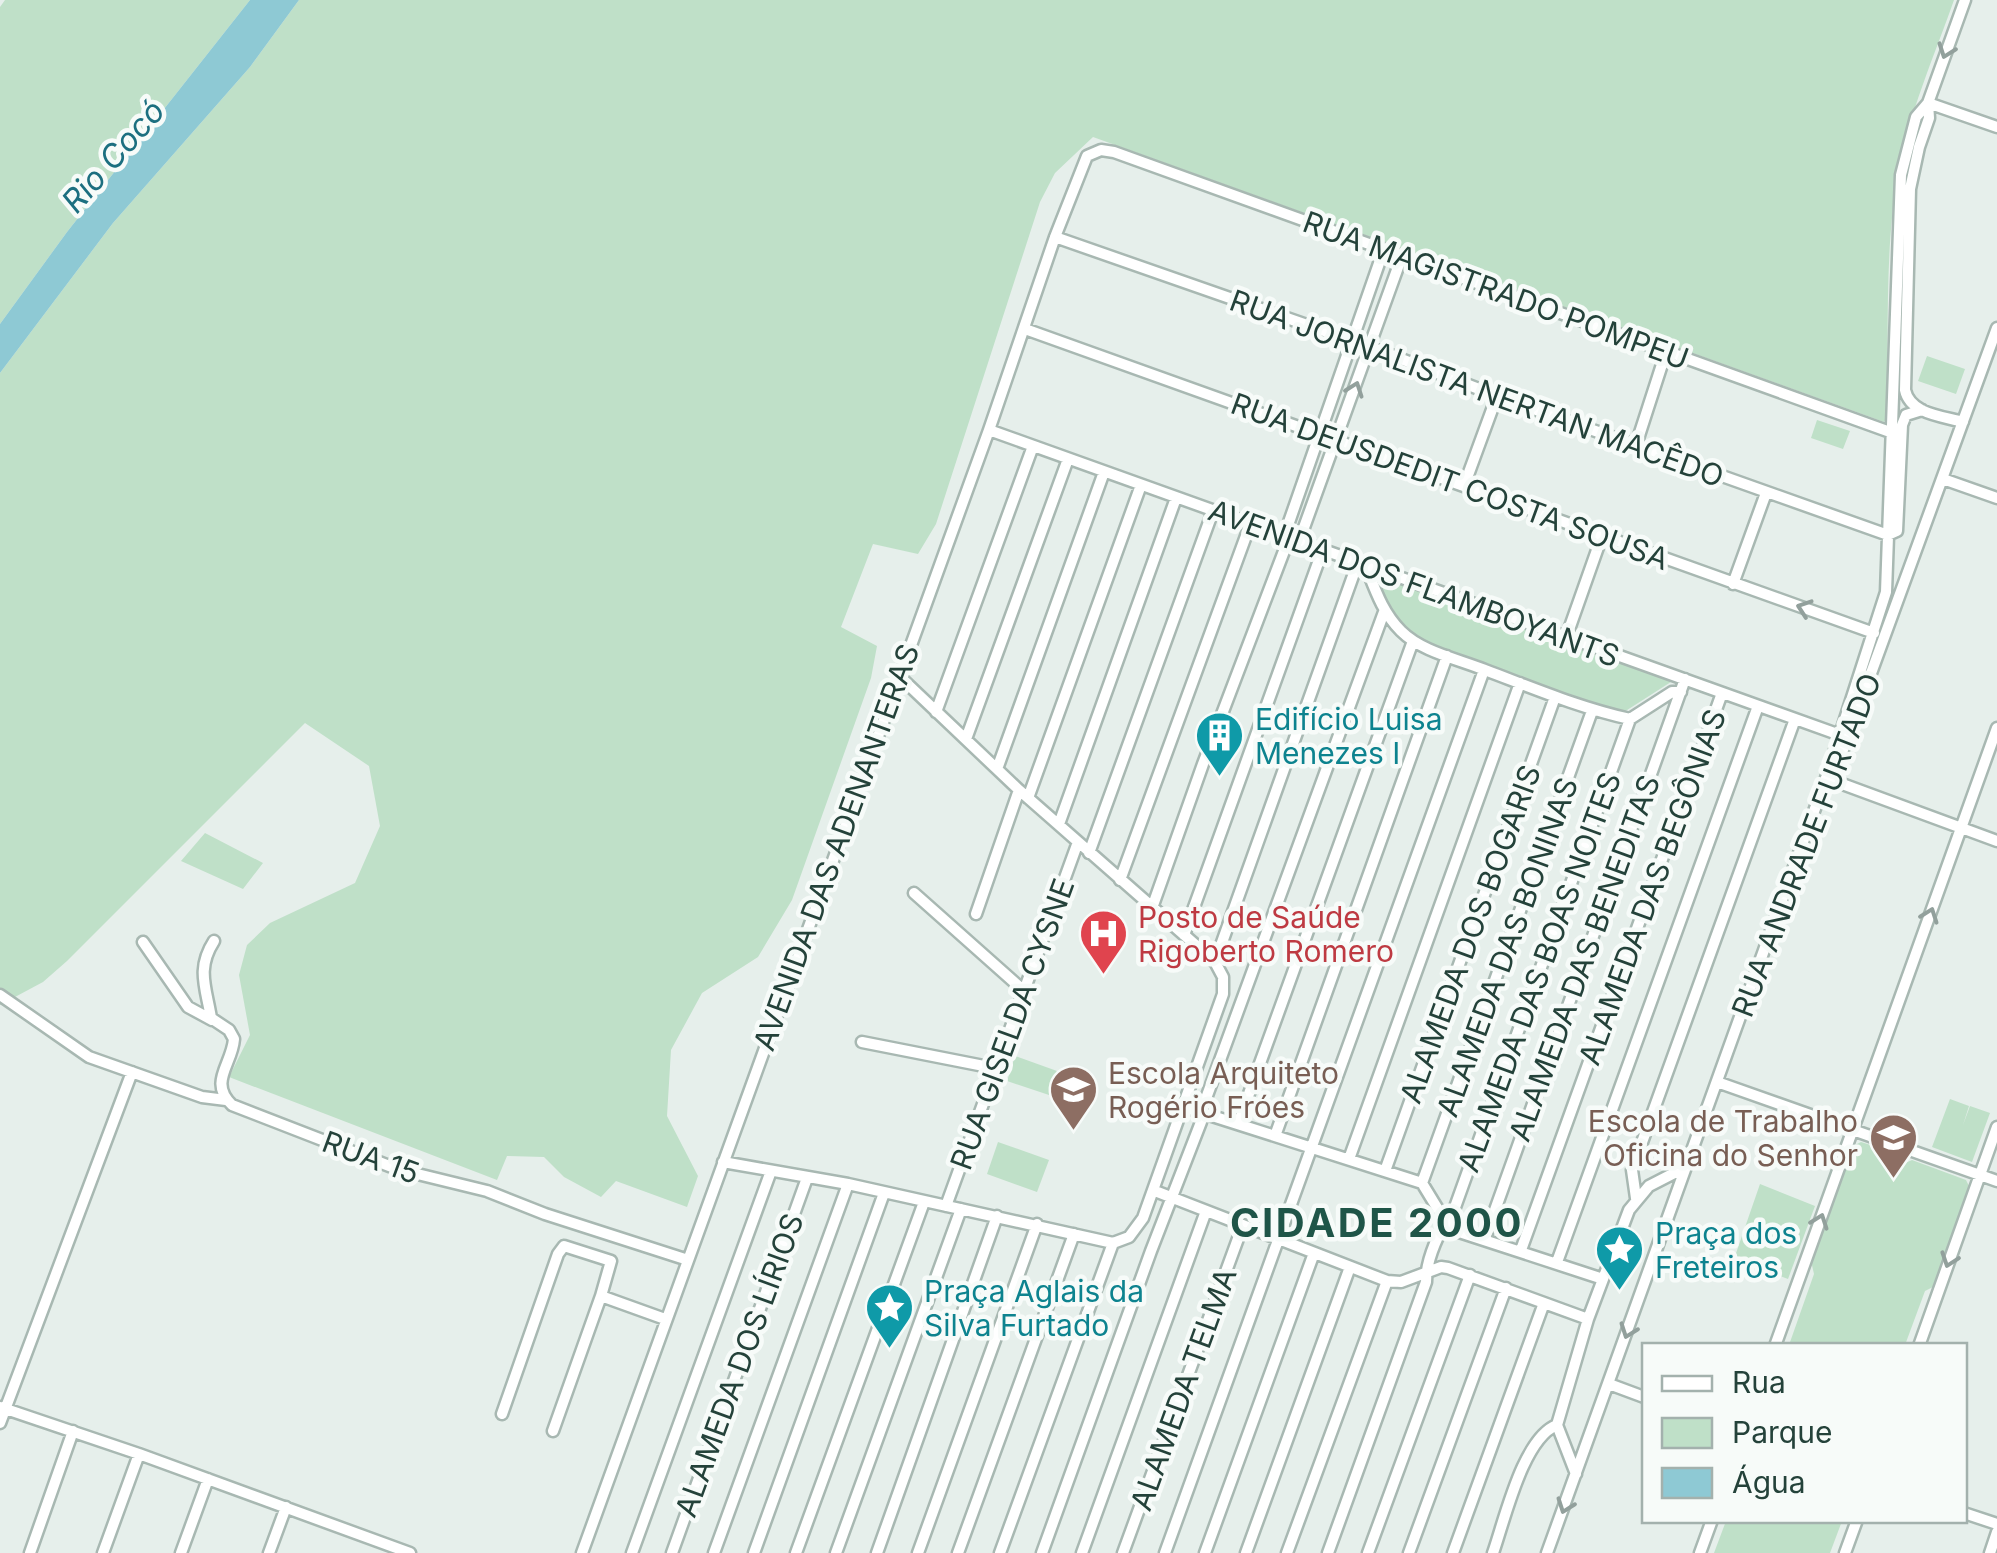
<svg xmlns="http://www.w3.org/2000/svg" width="1997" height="1553" viewBox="0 0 1997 1553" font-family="Inter,sans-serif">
<rect width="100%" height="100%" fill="#e6efeb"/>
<path fill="#bfe0c8" d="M5,0h245l-183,232 -67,92v-317z
M299,0h1655c-20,57 -46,115 -56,175 -14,74 -9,168 -11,244l-3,3 -791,-285 -38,36 -15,29 -104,322 -18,30 -45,-10 -32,83 36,19 -6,32 -79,222 -34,57 -56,36 -31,57 -4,66 31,60 -11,31 -71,-26 -15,16 -37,-20 -20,-20 -37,-1 -10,24 -268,-103 21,-42 -11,-60 8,-30 23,-22 85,-40 25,-57 -11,-60 -64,-43 -238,238 -24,21 -43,23v-632l113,-150 137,-156z
M1927,356l38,13 -9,25 -38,-13z
M1817,420l33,11 -7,18 -32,-11z
M1381,577l11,2 282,101 -50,32 -23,-2 -183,-71c-19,-15 -30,-34 -39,-57z
M205,833l58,30 -20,26 -62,-28z
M1015,1056l42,15 -8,24 -42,-14z
M1950,1099l19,7 -6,19 7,-19 20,7 -18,49 -40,-15z
M998,1142l51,18 -12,32 -50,-18z
M1861,1142l16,5 4,9 22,8 9,-4 54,20 3,6 -36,101 -8,4 -20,54h-116l25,-71 -3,-13 42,-115z
M1760,1184l55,22 -27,73 -54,-20z
M1726,1521v-1l116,1 -12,32h-116z"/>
<path fill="#8ec9d4" d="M250,0h49l-49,67 -137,156 -113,150v-49l67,-92z"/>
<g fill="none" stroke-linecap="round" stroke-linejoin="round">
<defs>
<path id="minor" d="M1928,103l1,15 -10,29 -9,42 -5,201c5,24 37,26 58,32
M1928,103l69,24
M1055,237l315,110 127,49 391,139 9,-4 5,-106 4,-10 16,-5
M1025,329l849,304
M989,430l851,305
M1636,445l30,-93
M1943,479l54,19
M1464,486l33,-90
M1290,538l12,-5 100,-277
M1365,564c10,25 17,48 36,67 21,21 57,28 84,39 48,18 95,38 145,49l42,-27h9
M1733,584l33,-91
M1566,638l36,-102
M936,712l97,-266
M966,739l102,-280
M1832,760l11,-10 154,-422
M997,769l107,-297
M1826,778l171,63
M1028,798l113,-313
M1059,824l117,-326
M1089,853l124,-342
M1120,880l130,-355
M914,893l109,97
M1152,908l51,-144 86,-226 -1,-13 96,-276
M976,914l43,-124
M1184,935l139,-386
M214,941c-18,28 -8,46 -3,77l18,12 5,9c-2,26 -26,43 -2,66l165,64 90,22 58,23 143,46
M143,942l45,65 24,13
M1215,962l143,-400
M0,995l89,62 113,40 24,3
M862,1042l132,26
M1717,1082l280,99
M1184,1107l238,76 28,46 153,50
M1238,1124l175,-483
M1275,1136l172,-480
M1349,1159l171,-476
M723,1162l125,22 265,59 16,-6 14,-19 80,-224v-17l-8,-15 -196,-172 -121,-115
M1385,1171l170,-474
M1422,1183l170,-472
M1155,1191l232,90 14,1 40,-15 7,1 140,51
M1636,1198l-4,-28 163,-451
M946,1206l132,-364
M1485,1238l200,-559
M1521,1250l201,-557
M1557,1262l201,-556
M1775,1346l222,-618
M1919,1346l78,-219
M1609,1384l35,13
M0,1407l139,47 271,99
M502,1414l56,-160 6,-8 47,15 -10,35
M0,1423l132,-351
M1557,1425l19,49
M553,1431l48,-135 64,23
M1964,1513l33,11
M30,1553l43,-122
M103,1553l36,-99
M181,1553l27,-74
M269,1553l17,-46
M582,1553l407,-1123 66,-193 32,-81 14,-6 13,2 776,280
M632,1553l139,-382
M672,1553l135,-375
M714,1553l134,-369
M754,1553l130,-360
M796,1553l128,-351
M836,1553l125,-344
M877,1553l120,-337
M918,1553l119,-329
M958,1553l116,-319
M1000,1553l113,-310
M1042,1553l109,-302 50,-129v-10l183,-500
M1082,1553l124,-342
M1123,1553l120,-328
M1165,1553l319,-883
M1205,1553l109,-300
M1246,1553l104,-286
M1287,1553l100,-272
M1328,1553l98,-271c0,-23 14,-54 28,-72l176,-491
M1368,1553l102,-278
M1409,1553l97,-265
M1453,1553l91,-250
M1493,1553c12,-34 30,-115 64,-128l31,-106 41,-109 20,-24 37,-19
M1547,1553l279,-775 60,-186 15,-417 15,-58 12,-14 37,-103
M1700,1553l12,-33
M1845,1553l12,-33
M1990,1553l7,-21"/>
</defs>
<use href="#minor" stroke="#a8b8b2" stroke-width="15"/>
<use href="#minor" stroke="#fff" stroke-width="10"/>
</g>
<defs><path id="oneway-chevron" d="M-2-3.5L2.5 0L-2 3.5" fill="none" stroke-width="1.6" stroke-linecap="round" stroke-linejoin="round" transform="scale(2.5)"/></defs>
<g stroke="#92a09c">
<use href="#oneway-chevron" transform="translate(1946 51) rotate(110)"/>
<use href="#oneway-chevron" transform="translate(1355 389) rotate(-70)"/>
<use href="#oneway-chevron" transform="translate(1804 608) rotate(-161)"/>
<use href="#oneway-chevron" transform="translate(1930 915) rotate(-70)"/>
<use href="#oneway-chevron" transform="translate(1820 1221) rotate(-70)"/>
<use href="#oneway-chevron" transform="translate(1949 1260) rotate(109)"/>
<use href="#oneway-chevron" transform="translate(1628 1331) rotate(110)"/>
<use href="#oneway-chevron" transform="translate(1565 1506) rotate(110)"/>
</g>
<defs>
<symbol id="building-pin" viewBox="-11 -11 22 30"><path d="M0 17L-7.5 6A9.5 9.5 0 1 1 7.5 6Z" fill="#0f9aa8" stroke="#f7fbf9"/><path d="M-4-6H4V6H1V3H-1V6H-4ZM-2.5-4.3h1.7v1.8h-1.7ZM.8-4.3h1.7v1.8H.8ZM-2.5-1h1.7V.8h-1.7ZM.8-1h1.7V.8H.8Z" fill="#fff"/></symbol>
<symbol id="hospital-pin" viewBox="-11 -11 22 30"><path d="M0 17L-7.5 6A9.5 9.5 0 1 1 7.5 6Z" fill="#e0444e" stroke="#f7fbf9"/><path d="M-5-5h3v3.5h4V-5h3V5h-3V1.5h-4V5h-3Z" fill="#fff"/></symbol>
<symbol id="school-pin" viewBox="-11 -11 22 30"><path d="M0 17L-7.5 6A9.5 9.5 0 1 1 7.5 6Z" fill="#8d6e63" stroke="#f7fbf9"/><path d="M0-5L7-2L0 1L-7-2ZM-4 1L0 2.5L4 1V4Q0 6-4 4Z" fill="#fff"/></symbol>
<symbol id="sight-pin" viewBox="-11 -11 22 30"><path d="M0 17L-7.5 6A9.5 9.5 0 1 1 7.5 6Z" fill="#0f9aa8" stroke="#f7fbf9"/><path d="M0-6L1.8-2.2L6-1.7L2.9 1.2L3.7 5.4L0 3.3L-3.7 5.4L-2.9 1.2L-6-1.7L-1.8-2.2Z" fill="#fff"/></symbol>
</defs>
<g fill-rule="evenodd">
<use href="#building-pin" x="1192" y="708" width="55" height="75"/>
<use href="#hospital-pin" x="1076" y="906" width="55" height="75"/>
<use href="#school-pin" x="1046" y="1062" width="55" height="75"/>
<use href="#school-pin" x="1866" y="1110" width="55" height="75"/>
<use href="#sight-pin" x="1592" y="1222" width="55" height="75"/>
<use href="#sight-pin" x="862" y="1280" width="55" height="75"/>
</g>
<g text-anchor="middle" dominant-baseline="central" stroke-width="9" stroke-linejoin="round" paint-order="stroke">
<g font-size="30" fill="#24423a" stroke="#f7fbf9">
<text transform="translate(1496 290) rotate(20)">RUA MAGISTRADO POMPEU</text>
<text transform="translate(1477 388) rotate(20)">RUA JORNALISTA NERTAN MACÊDO</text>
<text transform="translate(1450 481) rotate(20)">RUA DEUSDEDIT COSTA SOUSA</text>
<text transform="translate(1414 583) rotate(20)">AVENIDA DOS FLAMBOYANTS</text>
<text transform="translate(1806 845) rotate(-69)">RUA ANDRADE FURTADO</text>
<text transform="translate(836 847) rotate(-70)">AVENIDA DAS ADENANTERAS</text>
<text transform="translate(1652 887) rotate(-70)">ALAMEDA DAS BEGÔNIAS</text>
<text transform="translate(1470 934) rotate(-70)">ALAMEDA DOS BOGARIS</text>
<text transform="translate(1507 947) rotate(-70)">ALAMEDA DAS BONINAS</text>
<text transform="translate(1584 958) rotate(-70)">ALAMEDA DAS BENEDITAS</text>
<text transform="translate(1539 972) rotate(-70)">ALAMEDA DAS BOAS NOITES</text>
<text transform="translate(1012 1024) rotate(-70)">RUA GISELDA CYSNE</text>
<text transform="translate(371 1157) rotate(20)">RUA 15</text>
<text transform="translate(739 1365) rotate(-70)">ALAMEDA DOS LÍRIOS</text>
<text transform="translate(1183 1389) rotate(-70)">ALAMEDA TELMA</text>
</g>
<g font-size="30" fill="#0d838f" stroke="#f7fbf9" text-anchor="start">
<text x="1255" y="719">Edifício Luisa<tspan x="1255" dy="34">Menezes I</tspan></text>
<text x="1655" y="1233">Praça dos<tspan x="1655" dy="34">Freteiros</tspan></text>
<text x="924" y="1291">Praça Aglais da<tspan x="924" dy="34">Silva Furtado</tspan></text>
</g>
<g font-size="30" fill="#be3a42" stroke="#f7fbf9" text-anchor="start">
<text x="1138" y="917">Posto de Saúde<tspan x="1138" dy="34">Rigoberto Romero</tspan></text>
</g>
<g font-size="30" fill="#785e54" stroke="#f7fbf9" text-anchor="start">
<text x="1108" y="1073">Escola Arquiteto<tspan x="1108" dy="34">Rogério Fróes</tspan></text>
<text x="1858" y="1121" text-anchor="end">Escola de Trabalho<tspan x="1858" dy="34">Oficina do Senhor</tspan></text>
</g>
<g font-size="32" font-style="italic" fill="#1c6f80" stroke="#f7fbf9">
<text transform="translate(113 156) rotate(-49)">Rio Cocó</text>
</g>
<g font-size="40" font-weight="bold" letter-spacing="2.5" fill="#1f5548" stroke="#f7fbf9">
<text x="1377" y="1222">CIDADE 2000</text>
</g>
</g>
<rect x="1642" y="1343" width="325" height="180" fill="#f7fbf9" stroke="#a3b1ad" stroke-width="2.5"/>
<rect x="1662" y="1376" width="50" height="15" fill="#ffffff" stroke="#a3b1ad" stroke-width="2.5"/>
<text x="1732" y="1393" font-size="30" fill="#24423a">Rua</text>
<rect x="1662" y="1418" width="50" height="30" fill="#bfe0c8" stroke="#a3b1ad" stroke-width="2.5"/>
<text x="1732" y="1443" font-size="30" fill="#24423a">Parque</text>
<rect x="1662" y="1468" width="50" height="30" fill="#8ec9d4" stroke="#a3b1ad" stroke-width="2.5"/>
<text x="1732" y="1493" font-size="30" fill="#24423a">Água</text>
</svg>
